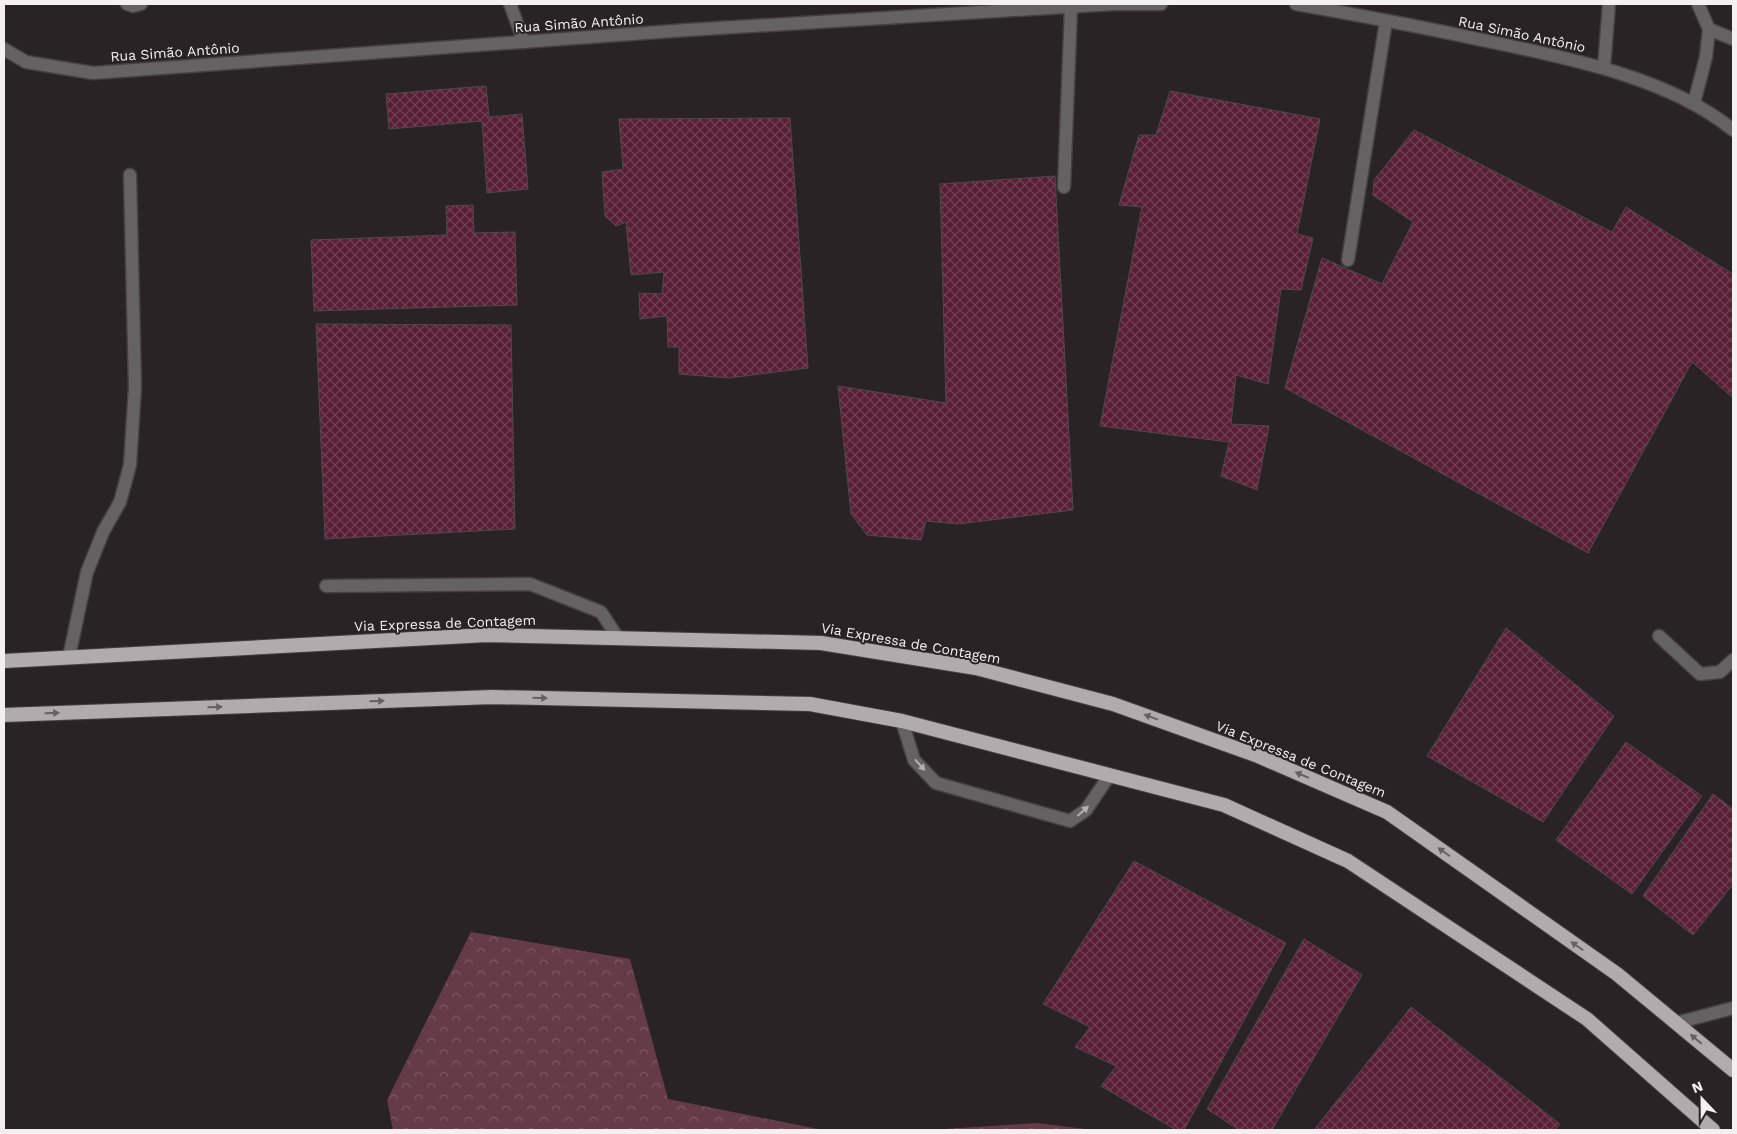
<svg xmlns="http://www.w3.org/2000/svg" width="1737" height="1134" viewBox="0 0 1737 1134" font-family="'Work Sans',sans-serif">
<defs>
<pattern id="forest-crowns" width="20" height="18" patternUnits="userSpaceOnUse" patternTransform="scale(1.25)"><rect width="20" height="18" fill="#663b48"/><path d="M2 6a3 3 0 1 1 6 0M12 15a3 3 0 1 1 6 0" fill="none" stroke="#7c5863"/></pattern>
<pattern id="building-cross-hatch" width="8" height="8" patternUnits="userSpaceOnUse" patternTransform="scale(1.25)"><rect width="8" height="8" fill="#591f34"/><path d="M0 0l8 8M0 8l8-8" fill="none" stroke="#714052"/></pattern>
</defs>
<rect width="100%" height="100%" fill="#292325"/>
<path fill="url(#forest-crowns)" d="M471,932l159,27 38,140 155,31h-430l-6,-30z
M1038,1123l54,7h-163z"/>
<path fill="url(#building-cross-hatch)" stroke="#4f494b" d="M486,86l3,31 33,-3 6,75 -41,4 -5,-72 -93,8 -3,-35z
M1170,91l150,28 -23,115 16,4 -12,52 -20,-1 -13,95 -32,-9 -5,49 38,2 -12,64 -36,-14 8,-34 -129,-16 42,-219 -23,-2 20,-70h17z
M790,118l18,250 -79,10 -50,-4v-27h-11l-1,-31 -27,3 -1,-26 23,1 2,-22 -33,3 -5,-53 -10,4 -11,-10 -3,-44 21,-3 -4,-50z
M1414,130l198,102 14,-25 107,67v20l-2,3 2,2v93l-2,4 -39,-34 -104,191 -303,-165 37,-130 60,26 31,-62 -40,-27 1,-15z
M1055,176l18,334 -115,14 -32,-3 -5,19 -54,-5 -16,-21 -13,-128 108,17 -6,-219z
M473,205l1,28 41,-1 2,73 -203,6 -3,-71 136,-5 -1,-29z
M316,324l195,1 4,204 -190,10z
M1506,628l108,88 -71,106 -116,-66z
M1626,742l76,54 -70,98 -76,-54z
M1713,794l20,15v75l-40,51 -50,-39z
M1134,861l152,82 -102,187h-8l-75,-44 15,-20 -41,-19 15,-20 -47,-23z
M1304,939l58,36 -90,155h-33l-32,-21z
M1411,1007l149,117 -5,6h-241z"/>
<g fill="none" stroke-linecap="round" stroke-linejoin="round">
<defs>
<path id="service" d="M127,4l6,2 8,-2
M510,4l14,38
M1698,4l11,25
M1604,67l5,-63
M1694,103l12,-46 3,-28 24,10
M1064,187l7,-180
M1348,260l38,-239
M326,586l204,-2 71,28 17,26
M1659,636l41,38 20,-2 13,-12
M69,657l18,-85 16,-40 17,-30 10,-37 5,-78 -5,-212
M902,721l12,39 22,23 134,38 16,-11 23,-34
M1676,1023l57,-15"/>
<path id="minor" d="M1296,4c68,12 137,25 205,40 76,16 171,36 232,86
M4,49l22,13 67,11 594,-43 427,-26h47"/>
<path id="trunk" d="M4,661l483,-26 334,8 155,25 137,36 145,52 129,56 230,162 116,96
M4,715l488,-18 318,7 92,17 322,84 124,56 239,158 126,111"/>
</defs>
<use href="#service" stroke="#454042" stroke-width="15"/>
<use href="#minor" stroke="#454042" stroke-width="15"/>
<use href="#trunk" stroke="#454042" stroke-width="16"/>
<use href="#service" stroke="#656263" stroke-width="12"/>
<use href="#minor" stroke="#656263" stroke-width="12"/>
<use href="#trunk" stroke="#b2abad" stroke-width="14"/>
</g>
<defs><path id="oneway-solid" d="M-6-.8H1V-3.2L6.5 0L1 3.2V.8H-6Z" transform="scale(1.25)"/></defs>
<g fill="#676062">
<use href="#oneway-solid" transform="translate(540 698) rotate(1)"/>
<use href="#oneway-solid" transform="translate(377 701) rotate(-2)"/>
<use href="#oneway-solid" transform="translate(215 707) rotate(-2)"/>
<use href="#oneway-solid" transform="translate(52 713) rotate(-2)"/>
<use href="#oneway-solid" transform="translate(1151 717) rotate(-160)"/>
<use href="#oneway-solid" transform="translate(1302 775) rotate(-157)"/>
<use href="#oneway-solid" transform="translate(1444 852) rotate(-145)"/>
<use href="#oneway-solid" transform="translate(1577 946) rotate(-145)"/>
<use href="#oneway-solid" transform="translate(1696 1039) rotate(-140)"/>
</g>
<g fill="#b4b0b1">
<use href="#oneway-solid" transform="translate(920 765) rotate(48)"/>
<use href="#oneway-solid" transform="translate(1083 811) rotate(-42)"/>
</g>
<g text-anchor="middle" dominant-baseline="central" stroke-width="4" stroke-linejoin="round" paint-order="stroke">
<g font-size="14" fill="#f4f0f1" stroke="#292325">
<text transform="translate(579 23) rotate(-4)">Rua Simão Antônio</text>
<text transform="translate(1522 34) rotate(12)">Rua Simão Antônio</text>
<text transform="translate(175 52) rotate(-4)">Rua Simão Antônio</text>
<text transform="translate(445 623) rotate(-2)">Via Expressa de Contagem</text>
<text transform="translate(911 643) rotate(10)">Via Expressa de Contagem</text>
<text transform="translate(1301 759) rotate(22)">Via Expressa de Contagem</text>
</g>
</g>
<rect width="1737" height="1134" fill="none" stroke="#f4f0f1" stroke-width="10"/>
<g transform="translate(1702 1099) rotate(338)" stroke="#292325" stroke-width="4" paint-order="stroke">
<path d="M0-4L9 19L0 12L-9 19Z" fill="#f4f0f1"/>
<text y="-8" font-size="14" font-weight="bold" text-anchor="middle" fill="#f4f0f1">N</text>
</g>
</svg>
